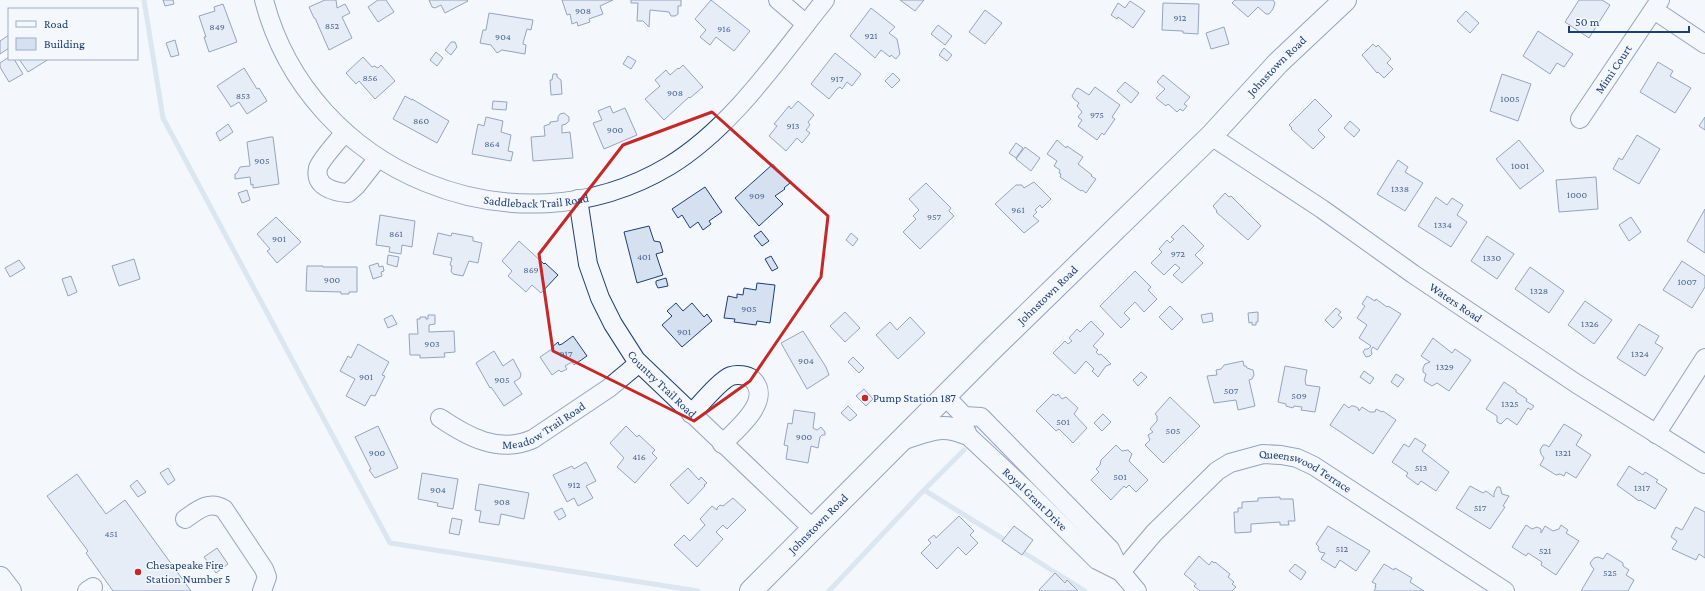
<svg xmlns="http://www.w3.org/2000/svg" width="1705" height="591" viewBox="0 0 1705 591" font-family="'Crimson Pro',serif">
<rect width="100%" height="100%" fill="#f4f7fb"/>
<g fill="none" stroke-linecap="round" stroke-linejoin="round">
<path stroke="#bed0e5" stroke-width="5" d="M144,0l19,118 227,425 308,48
M924,490l84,52
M1018,549l67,42
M829,591l95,-101 40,-40"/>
</g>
<path fill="#d5e0f0" stroke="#1d3f73" d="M163,0h10l1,4 -9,2z
M325,0h11l1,8 8,-4 5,9 -8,4 10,21 -23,12 -14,-32h-1l-5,-11z
M378,0h8l8,12 -16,10 -10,-15z
M429,0h38l1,1 -23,12 -4,-8 -6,3 -3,-1z
M562,0h51l-13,6 3,8 -14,5 1,3 -12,4 -1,-4 -5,2 -2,-10 -3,1z
M631,0h50v6h-3v8l-3,2h-4l-2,-4 -19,-2 -1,17 -6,-6h-6l1,-18h-7z
M711,0l39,31 -16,20 -18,-14 -6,8 -10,-8 6,-7 -11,-11z
M900,0h24l-9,11z
M1235,0h38l2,3 -2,6 -4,5h-3l-8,-7 -10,10 -16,-14z
M1579,0h23l8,5 -21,33 -24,-16z
M1130,1l15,10 -12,17 -15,-11 -1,2 -6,-4 7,-12 7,5z
M1163,3l36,1 -1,30 -15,-1v-2l-21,-1z
M223,4l14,38 -28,10 -5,-15h2l-7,-21 16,-5 -1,-4z
M871,8l24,19 -6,6 8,6 3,15 -4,5 -5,-4 -1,2 -9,-7 -6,8 -25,-22z
M985,10l17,13 -17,21 -16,-12z
M1466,11l13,12 -9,10 -13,-12z
M489,13l44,7 -2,10 -4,-1 -4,14v1l3,1 -1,9 -23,-4 -5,3 -6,-8 -11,-2 3,-13h3z
M938,25l14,11 -7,9 -14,-11z
M1224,27l5,17 -18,5 -5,-16z
M1538,31l35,23 -9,13 -7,-4 -7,11 -27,-18z
M9,35v13l-9,6v-13z
M175,40l4,15 -8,2 -5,-14z
M451,42h4l2,5 -6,8 -6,-5z
M1373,44l3,3 2,-2 13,14 -4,4 6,6 -9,9 -6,-6 -1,1 -15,-18z
M944,48l8,7 -5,6 -8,-6z
M436,52l7,6 -6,8 -7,-6z
M835,53l26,21 -9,12 -5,-4 -5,7 -2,-2 -3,2 -8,10 -18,-15z
M628,56l8,5 -5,8 -8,-5z
M9,57v2h5l9,15 -14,8 -9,-15v-4z
M363,57l9,10 2,-1 4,2 3,-3 14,16 -20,18 -16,-18 -3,3 -10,-11z
M19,59h30l-21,13z
M1658,62l15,9 -3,5 21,12 -16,25 -35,-21z
M683,65l20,22 -13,11 -1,-1 -25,23 -19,-21 15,-13 -5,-6 11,-10 4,5 8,-7 1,1z
M244,68l13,21 2,-1 8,13 -20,13 -8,-12 -8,5 -14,-21z
M893,73l7,7 -8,8 -7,-7z
M553,74h4v3l4,3 1,14 -11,1 -1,-15h2z
M1502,74l29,10 -13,37 -28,-10z
M1163,75l27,22 -6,7 3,2 -4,5 -3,-2 -3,3 -9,-8 -2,2 -10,-8 9,-9 -8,-7z
M1125,82l14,11 -8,10 -14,-12z
M1095,87l25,18 -8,12 3,2 -11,16 -2,-2 -5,7 -19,-14 4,-6 -4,-3 4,-5 -5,-6 2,-3 -5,-4 -2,-3 4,-7 2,-1 11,7z
M405,96l7,4v-1l37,22 -12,22 -44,-24z
M1315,99l17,17 -14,14 7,7 -12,12 -22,-20 1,-1 -3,-3z
M493,101l14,1 -1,8 -14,-1z
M798,101l16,14 -6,7 2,3 -4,5 4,3 -8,10 -5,-5 -11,13 -17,-15 8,-10 -3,-2 15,-18 2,3z
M610,106l3,7 12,-5 12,27 -33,14 -11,-26 9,-3 -4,-9z
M564,113l5,4v4l-3,3 -4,1v8l8,-1 3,26 -40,3 -2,-24 14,-1 -1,-10 6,-2v-2l8,-1v-4l2,-3z
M486,117l17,4 -2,11 10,3 -3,16 5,1 -2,9 -39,-7 6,-30 6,2z
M1705,117v13l-6,-4z
M1350,121l10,9 -6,7 -10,-9z
M228,124l5,8 -13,9 -4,-8z
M1637,135l23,14 -21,35 -26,-15 6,-11 3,2z
M270,137h3l6,47 -26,4v-4l-2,1 -1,-8 -15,2v-5l2,-1 3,-6 10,-1 -3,-24z
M1057,140l9,8 1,-2 16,11 -5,7 14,11 -1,1 5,3 -10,14 -4,-3 -1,1 -21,-14 1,-3 -2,-1 1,-3 -6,-4 3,-5 -10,-7z
M1519,140l25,31 -24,18 -24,-30z
M1016,143l7,5 -7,10 -7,-5z
M1025,147l15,11 -9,13 -15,-12z
M1398,160l10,7 -3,5 18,11 -18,28 -28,-17z
M773,164l17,19 -6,5 1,1 -10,7 8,8 -24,22 -24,-28z
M1596,177l2,32 -39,3 -3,-32z
M1034,182l17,17 -9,9 -2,-3 -5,5 2,2 -4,4 6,5 -15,12 -29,-29 21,-19h6l2,3z
M926,183l25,25 -2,3 5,5 -34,33 -17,-17 13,-13 -3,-3 6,-6 -10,-11z
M705,187l17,25 -13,9 2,3 -8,6 -5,-8 -8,6 -8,-13 -4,3 -6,-9z
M247,190l3,10 -8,3 -4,-10z
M1225,193l4,4 2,-1 30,30 -13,14 -32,-28 1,-1 -4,-5z
M1436,197l11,8 5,-7 11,7 -6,10 10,7 -16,25 -33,-21z
M1705,209v44l-18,-12z
M380,215l35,6 -3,26 -10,-2 -1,9 -12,-2 1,-5 -14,-2z
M276,217l25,25 -24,21 -10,-12 3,-2 -13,-15z
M1631,217l10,15 -12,9 -10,-16z
M1183,225l21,21 -9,9 8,8 -21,20 -9,-8 7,-7 -5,-4 -11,11 -13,-12 11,-11 -3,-3 8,-9 3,3 4,-4 -3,-2z
M649,226l5,15 6,1 3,10 -7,2 7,21 -26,8 -13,-51z
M761,231l8,10 -7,5 -8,-10z
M438,233l13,3 1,-3 21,4v4l9,2 -4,20 -9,-2 -6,15 -10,-2 -2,-3 1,-5 -2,-1 2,-7 -19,-4z
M851,233l7,6 -5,7 -7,-6z
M1487,236l27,18 -17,25 -26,-18z
M519,241l25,23 1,-1 13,12 -17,18 -9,-8 -6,7 -18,-16 4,-5 -10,-10z
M388,255l11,2 -2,10 -10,-3z
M771,256l7,12 -6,3 -7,-12z
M134,259l6,20 -21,7 -7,-20z
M19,260l6,8 -15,9 -5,-9z
M1682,261l23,15v11l-13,21 -29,-18z
M378,263l1,4 4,-1 1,5 -3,1 1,4 -9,3 -4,-13z
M307,266h16v1h34v25h-8v2h-8v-2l-35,-1z
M1530,267l34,24 -15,22 -34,-24z
M1135,271l16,16 -3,3 9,9 -13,13 -9,-10 -11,11 6,6 -9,9 -21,-22z
M71,276l6,16 -9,4 -6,-17z
M666,278l2,8 -10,2 -2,-4v-3z
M757,283l18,2 -5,38 -13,-2 -1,4 -22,-3 1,-3 -11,-1 4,-22 9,2v-4l6,1 1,-7 12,2z
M1367,296l8,5 1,-2 11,8 1,-1 13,8 -24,36 -4,-3 -2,3 1,4 -2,2 -4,1 -3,-5 2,-3h3l3,-3 -12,-8 8,-13 -10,-7 8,-12 -3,-2z
M1585,301l27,19 -18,24 -26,-19z
M676,303l7,8 9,-8 12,14 3,-3 5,7 -30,26 -20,-22 10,-9 -5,-5z
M1170,306l13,13 -11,11 -13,-13z
M1336,308l5,4 -3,3 4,3 -9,10 -8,-8z
M845,312l15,16 -15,14 -15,-16z
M1258,312v10h-2v3h-4v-3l-3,1 -1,-10z
M1212,313l1,8 -10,2 -2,-8z
M392,315l5,9 -9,4 -4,-9z
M428,315h7v9l-6,1v7l25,-1 1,21 -11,1 1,4 -25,1v-3h-10l-1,-21h9l-1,-15h3v-2h6v2h2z
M910,317l15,16 -27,26 -22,-24 14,-13 7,8z
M1091,321l13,13 -11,12 5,4 -2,2 3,3 2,-1 10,10 -5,2 -8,11 -6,-6 2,-2 -8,-8 -11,13 -22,-21 12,-12 3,3 4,-3 -3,-3 8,-9 3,3z
M1639,324l20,12 -4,7 8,5 -18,28 -28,-18z
M803,331l23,36 3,8 -22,14 -26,-46z
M573,336l14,20 -13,9 -2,-3 -7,4 2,3 -6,3 -2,-2 -7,5 -12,-18 12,-8 -1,-1 7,-6 1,3 3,-1z
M1433,338l19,15 3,-4 16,11 -22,31 -12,-8 -5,3 -8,-5 2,-7 -3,-2v-4l2,-4 5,-2 -9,-6z
M358,344l31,18 -7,13 3,1 -10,20 -4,-1 -6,11 -19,-10 9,-17 -15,-8 8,-15 3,2z
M494,351l9,15 10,-7 8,15 -1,4 -6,4 8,12 -18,12 -13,-19 -1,1 -14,-25z
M853,357l11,11 -5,5 -11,-11z
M1243,361l1,5h2l1,2 6,2 1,5 -2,4 -3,1 6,26 -17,4 -2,-10 -22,3 -7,-27 10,-1 -1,-5 5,-1 3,-4z
M1285,366l22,4 -2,10 1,5 14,2 -5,25 -14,-2 1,-3 -8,-1 -1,2 -7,-2v-2l-8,-2z
M1364,371l10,7 -4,6 -10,-7z
M1141,372l6,5 -9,9 -5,-6z
M1396,374l8,5 -6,8 -7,-5z
M1504,382l12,8v2l11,7 -1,2 8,5 -3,4 -3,-2 -11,17 -10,-7 -6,6 -4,-2v-6l-11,-7z
M864,389l9,10 -7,7 -10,-10z
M1053,394l3,2 2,-2 4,5 4,-2 12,11 -4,6 13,14 -14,15 -14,-14 -3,2 -20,-20z
M1170,397l30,29 -37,37 -18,-18 5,-5 -2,-5 5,-3 -3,-3 7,-8v-5l-2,-2z
M1344,404l5,4 2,-2h3l4,2 1,3 3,-4 8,5h5l1,-3 6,3 1,-1 13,9 -23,34 -43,-29z
M848,406l9,9 -7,6 -9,-8z
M794,410l21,3 -2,15 4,2 4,-3 4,5v3h-3l-2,2 -2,11 -7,-2 -3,17 -22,-4 2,-13 -4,-1 4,-22 4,1z
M1103,414l8,8 -9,9 -8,-8z
M1564,424l18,11 -6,10 15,10 -15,23 -10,-6 -2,4 -4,-2 -4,1 -16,-10 4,-7 -3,-4 -1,-4 3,-5h3l3,2z
M378,426l20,42 -23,10 -6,-8 2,-1 -16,-32z
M626,426l11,11 2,-2 16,15 -3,3 5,5 -22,25 -18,-16 7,-9 -14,-15z
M1415,438l11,7 -4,6 27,21 -13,19 -15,-10 -3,4 -12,-9 2,-3 -16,-11 12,-18 5,3z
M1116,445l6,6 6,-1 4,4 -3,7 19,19 -12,12 -7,-7 -3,3 -2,-2 -13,14 -20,-20 8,-8 -3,-3 4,-4 1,-5z
M586,462l10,19 -10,5 7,12 -15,8 -4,-8 -7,4 -14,-27 19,-9 2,3z
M1629,466l14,9 2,-3 13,8 -2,2 11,7 -12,20 -15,-9 -1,1 -22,-16z
M168,468l7,12 -7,5 -8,-12z
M688,468l11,12 2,-3 6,6 -3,2 1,1 -17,18 -18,-19z
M422,473l36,6 -5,30 -16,-3 1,-3 -20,-4z
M77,474l29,40 19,-14 66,91h-78l-27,-38 2,-2 -41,-55z
M137,480l9,12 -8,5 -8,-11z
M479,484l50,9 -5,26 -23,-5 -2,11 -20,-3 2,-11 -6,-1z
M1470,486l13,7 3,-2 8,6v-4l3,-6h3l2,7 7,2 -6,10 2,1 -15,22 -34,-21z
M1280,497v2h13l2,22h-7l1,4h-9v-3l-29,2v8l-16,1 -1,-21h4v-4h4v-6l16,-1v-3z
M733,498l13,12 -19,19 -4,-4 -7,7 7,7 -26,28 -23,-22 10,-10 6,6 15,-16 -5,-6 12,-13 5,4v-2l3,-3 3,1z
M1695,507l10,5v46l-6,-4 -3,6 -24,-11 5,-8 -6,-4 5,-10 6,3z
M562,508l4,8 -7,4 -5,-8z
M959,516l15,15 -4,4 8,8 -12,12 -8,-8 -21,22 -16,-16 10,-10 -3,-3 6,-5 2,3z
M452,518l10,2 -3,15 -10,-2z
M1526,525l6,4 5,-2 4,2v4l4,-7 8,5 6,-2 2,-4 7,5 -2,3 13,8 -23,34 -15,-10 1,-3 -14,-9 -2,3 -14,-9z
M1014,526l19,14 -11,15 -20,-14z
M1328,526l42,25 -14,20 -16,-11 -5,8 -14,-9 4,-6 -5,-1 -2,-3 1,-2 -3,-3z
M217,548l11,16 -12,9 -12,-16z
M1607,553l16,10v3l6,4 -3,5 8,5 -6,11h-47l13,-22 -2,-2 -2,-4 4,-5 4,-1 5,2z
M1199,556l10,9 3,-4 2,2 1,-1 15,12 -2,3 6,5 -2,2 4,3 -4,4h-32l-6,-5 2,-2 -12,-10z
M1295,564l11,8 -5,8 -12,-9z
M1384,564l10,6 1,-2 17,10 -2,4 14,9h-50l2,-4h-1l1,-3 -4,-2z
M1055,573l10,10 2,-3 11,11h-38l-1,-1z"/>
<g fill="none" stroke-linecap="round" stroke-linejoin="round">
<defs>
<g id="minor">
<path id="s1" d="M264,0c45,173 251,258 405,166 64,-39 110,-109 156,-166"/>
<path d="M778,0l28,24"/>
<path d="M1654,10l51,34"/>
<path id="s2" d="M1580,119l80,-119"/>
<path d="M345,132c-6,8 -24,27 -27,36 -4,19 16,24 30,25l8,-7 22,-28"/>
<path id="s3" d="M1211,136l111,73 91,65 164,110 128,80"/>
<path id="s4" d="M578,199l10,65 12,34 13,26 23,36 176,168"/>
<path id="s5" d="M945,396l19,20 1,17 59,55 73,72 24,12"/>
<path d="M691,414c9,-9 29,-34 40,-38 6,-2 16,-1 21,3 22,21 -16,51 -30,65"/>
<path d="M964,416l17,1 129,132 11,23 16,19"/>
<path id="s6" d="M440,418c28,19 59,36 93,21l76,-51 30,-25"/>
<path d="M1656,434l49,-76"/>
<path d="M185,519c13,-9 24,-19 39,-10l40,60 3,8 -5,14"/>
<path id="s7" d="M1121,572l33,-39 63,-62 13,-8 33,-9 18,1 16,3 17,8 191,125"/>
<path d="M87,591l6,-4"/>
</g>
<g id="major">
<path d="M907,437c22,-7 35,-14 58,-4"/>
<path d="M0,578l10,13"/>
<path id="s8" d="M751,591l240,-241 220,-214 67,-73 67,-63"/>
</g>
</defs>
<use href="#minor" stroke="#1d3f73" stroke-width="20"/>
<use href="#major" stroke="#1d3f73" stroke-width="24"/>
<use href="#minor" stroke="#f4f7fb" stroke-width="18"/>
<use href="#major" stroke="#f4f7fb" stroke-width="22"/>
</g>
<path d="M0 0H1705V591H0ZM712,112l116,104 -7,61 -71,104 -56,40 -141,-70 -14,-97 84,-109z" fill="#f4f7fb" fill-opacity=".55" fill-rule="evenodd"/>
<path fill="none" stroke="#c62828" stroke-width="3" stroke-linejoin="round" d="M712,112l116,104 -7,61 -71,104 -56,40 -141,-70 -14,-97 84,-109z"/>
<g fill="#c62828" stroke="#f4f7fb" stroke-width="1.5">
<circle cx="865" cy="398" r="4"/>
<circle cx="138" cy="572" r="4"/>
</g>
<g text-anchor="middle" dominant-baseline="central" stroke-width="3" stroke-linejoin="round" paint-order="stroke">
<g font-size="10" fill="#4b6792">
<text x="583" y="10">908</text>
<text x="1180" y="17">912</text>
<text x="332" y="25">852</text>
<text x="217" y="26">849</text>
<text x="724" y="28">916</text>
<text x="871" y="35">921</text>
<text x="503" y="36">904</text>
<text x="370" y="77">856</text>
<text x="837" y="78">917</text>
<text x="675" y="92">908</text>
<text x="243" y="95">853</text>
<text x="1510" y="98">1005</text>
<text x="1097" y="114">975</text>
<text x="421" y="120">860</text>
<text x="793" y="125">913</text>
<text x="615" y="129">900</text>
<text x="492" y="143">864</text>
<text x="262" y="160">905</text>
<text x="1520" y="165">1001</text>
<text x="1400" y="188">1338</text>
<text x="1577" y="194">1000</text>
<text x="757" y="195">909</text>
<text x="1018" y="209">961</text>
<text x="934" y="216">957</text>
<text x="1443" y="224">1334</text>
<text x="396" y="233">861</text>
<text x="279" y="238">901</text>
<text x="1178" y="253">972</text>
<text x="644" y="256">401</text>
<text x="1492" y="257">1330</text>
<text x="531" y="269">869</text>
<text x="332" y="279">900</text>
<text x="1687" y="281">1007</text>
<text x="1539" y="290">1328</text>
<text x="749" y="308">905</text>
<text x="1590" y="323">1326</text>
<text x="684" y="331">901</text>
<text x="432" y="343">903</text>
<text x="566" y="353">917</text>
<text x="1640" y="353">1324</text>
<text x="806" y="360">904</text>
<text x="1445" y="366">1329</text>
<text x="366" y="376">901</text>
<text x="502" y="379">905</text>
<text x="1231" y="390">507</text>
<text x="1299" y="395">509</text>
<text x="1510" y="403">1325</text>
<text x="1063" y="421">501</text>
<text x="1173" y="430">505</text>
<text x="804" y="436">900</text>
<text x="377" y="452">900</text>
<text x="1563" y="452">1321</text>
<text x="639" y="456">416</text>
<text x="1421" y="467">513</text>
<text x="1120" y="476">501</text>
<text x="574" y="484">912</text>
<text x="1642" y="487">1317</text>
<text x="438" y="489">904</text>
<text x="502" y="501">908</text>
<text x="1480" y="507">517</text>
<text x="111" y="533">451</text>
<text x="1342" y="548">512</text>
<text x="1545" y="550">521</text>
<text x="1610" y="572">525</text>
</g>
<g font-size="12" fill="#1d3f73" stroke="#f4f7fb">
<text stroke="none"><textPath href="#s8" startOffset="743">Johnstown Road</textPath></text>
<text stroke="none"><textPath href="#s2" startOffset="60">Mimi Court</textPath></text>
<text stroke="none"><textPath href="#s1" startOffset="366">Saddleback Trail Road</textPath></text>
<text stroke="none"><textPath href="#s8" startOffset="419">Johnstown Road</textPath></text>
<text stroke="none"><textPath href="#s3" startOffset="296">Waters Road</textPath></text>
<text stroke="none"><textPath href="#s4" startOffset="209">Country Trail Road</textPath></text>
<text stroke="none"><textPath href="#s6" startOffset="115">Meadow Trail Road</textPath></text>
<text stroke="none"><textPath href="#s7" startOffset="235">Queenswood Terrace</textPath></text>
<text stroke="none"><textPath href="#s5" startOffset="141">Royal Grant Drive</textPath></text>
<text stroke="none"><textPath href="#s8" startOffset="95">Johnstown Road</textPath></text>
</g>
<g font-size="12" fill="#1d3f73" stroke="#f4f7fb" text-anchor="start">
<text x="873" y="398">Pump Station 187</text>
<text x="146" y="565">Chesapeake Fire<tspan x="146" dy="14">Station Number 5</tspan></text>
</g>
</g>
<rect x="8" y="8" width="130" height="52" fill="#f4f7fb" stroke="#9eadc5"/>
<rect x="16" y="21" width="20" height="6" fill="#f4f7fb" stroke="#9eadc5"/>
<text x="44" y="28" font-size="12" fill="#1d3f73">Road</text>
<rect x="16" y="38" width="20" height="12" fill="#d5e0f0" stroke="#9eadc5"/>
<text x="44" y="48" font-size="12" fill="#1d3f73">Building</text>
<path d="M1569 26v6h120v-6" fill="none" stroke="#1d3f73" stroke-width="2"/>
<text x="1575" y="26" font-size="12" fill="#1d3f73" stroke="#f4f7fb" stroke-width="3" paint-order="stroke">50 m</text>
</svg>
